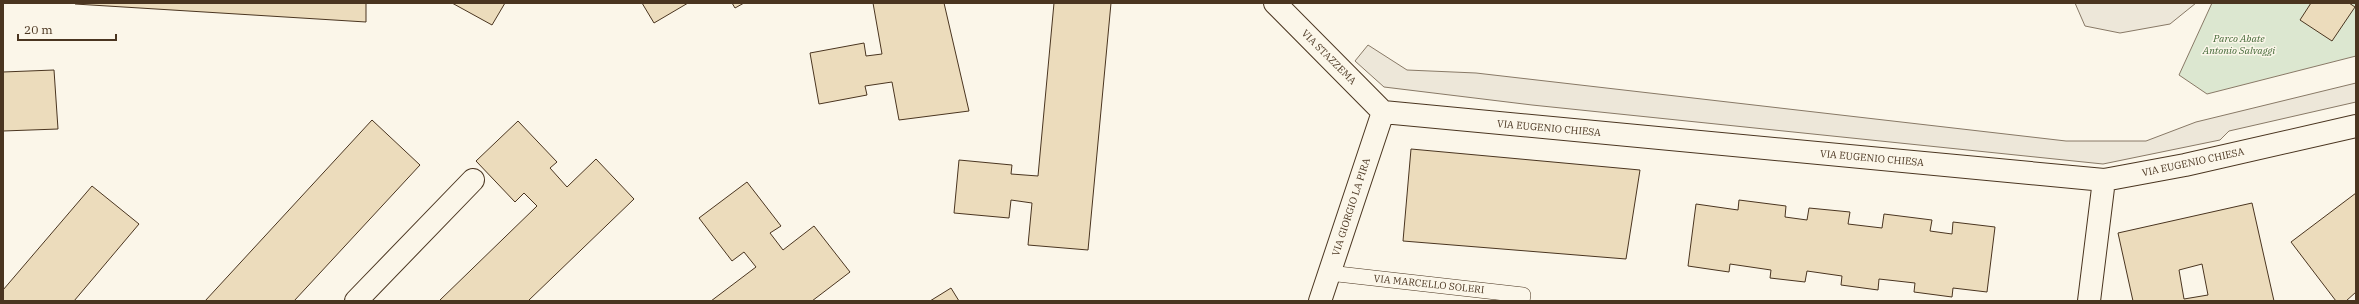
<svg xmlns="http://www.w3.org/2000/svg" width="2359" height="304" viewBox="0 0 2359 304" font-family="'IBM Plex Serif',serif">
<rect width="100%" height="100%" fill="#fbf6e9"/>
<path fill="#dce7d0" stroke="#887966" d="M2212,3h144v53l-149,38 -28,-19z"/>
<path fill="#ede7d9" stroke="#887966" d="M2075,3h121l-26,21 -50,9 -35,-7z
M1368,45l39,25 69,3 590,68h80l50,-19 160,-39v19l-127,29 -9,9 -117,24 -571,-59 -148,-18 -29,-26z"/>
<path fill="#ecdcbc" stroke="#4a3520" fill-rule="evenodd" d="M75,3h291v19l-291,-18z
M452,3h53l-13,22z
M642,3h46l-34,20z
M732,3h12l-9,5z
M873,3h71l25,108 -70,9 -7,-38 -27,4 2,9 -48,9 -9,-51 54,-10 2,13 16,-2z
M1054,3h57l-23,247 -60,-5 4,-42 -21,-3 -2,18 -55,-5 5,-53 53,5 -1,9 27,2z
M2311,3h38l6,4 -23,34 -32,-21z
M54,70l4,59 -55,2v-59z
M372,120l48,45 -126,136h-89z
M518,121l39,41 -7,6 17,19 29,-28 38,40 -106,102h-89l98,-95 -13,-13 -9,9 -39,-41z
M1411,149l229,21 -14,89 -223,-18z
M747,182l34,44 -11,7 13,17 31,-24 36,46 -38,29h-101l45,-34 -12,-15 -12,9 -33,-43z
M92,186l47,38 -65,77h-71v-11z
M2356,193v99l-10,9h-10l-45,-59z
M1739,200l47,6 -1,11 22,3 2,-12 41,4 -2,12 34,4 2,-14 48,6 -2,11 22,3 1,-12 42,5 -8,65 -34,-4 -1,9 -38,-5 1,-9 -36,-4 -1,11 -37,-5 1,-9 -35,-5 -2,11 -35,-4 1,-8 -41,-6 -1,8 -41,-6 8,-62 42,6z
M2252,203l22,98h-141l-15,-68zM2202,264l6,31 -24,4 -5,-29z
M951,288l8,13h-29z"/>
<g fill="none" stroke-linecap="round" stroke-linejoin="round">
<defs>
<path id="lane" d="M1329,273l194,22 -1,6"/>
<path id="street" d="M1275,3l108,109
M1383,112l721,68 81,-15 171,-39
M356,301l117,-121
M1320,301l63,-189
M2089,301l15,-121"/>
</defs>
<use href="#lane" stroke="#4a3520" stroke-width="16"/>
<use href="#street" stroke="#4a3520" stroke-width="24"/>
<use href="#lane" stroke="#fbf6e9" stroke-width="15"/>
<use href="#street" stroke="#fbf6e9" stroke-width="22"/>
</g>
<g text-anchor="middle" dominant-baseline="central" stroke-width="3" stroke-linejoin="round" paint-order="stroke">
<g font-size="10" font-style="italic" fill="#436837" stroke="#fbf6e9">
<text x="2239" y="38">Parco Abate<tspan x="2239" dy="12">Antonio Salvaggi</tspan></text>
</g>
<g font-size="10" fill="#4a3520" stroke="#fbf6e9">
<text transform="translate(1329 57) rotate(45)">VIA STAZZEMA</text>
<text transform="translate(1549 128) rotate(5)">VIA EUGENIO CHIESA</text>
<text transform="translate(1872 158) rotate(5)">VIA EUGENIO CHIESA</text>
<text transform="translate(2193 162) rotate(-12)">VIA EUGENIO CHIESA</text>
<text transform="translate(1351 207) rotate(-72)">VIA GIORGIO LA PIRA</text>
<text transform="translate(1429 284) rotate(6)">VIA MARCELLO SOLERI</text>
</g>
</g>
<rect width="2359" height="304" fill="none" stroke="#4a3520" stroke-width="8"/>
<path d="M18 34v6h98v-6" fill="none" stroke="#4a3520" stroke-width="2"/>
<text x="24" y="34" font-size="12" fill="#4a3520" stroke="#fbf6e9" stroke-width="3" paint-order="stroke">20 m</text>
</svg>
